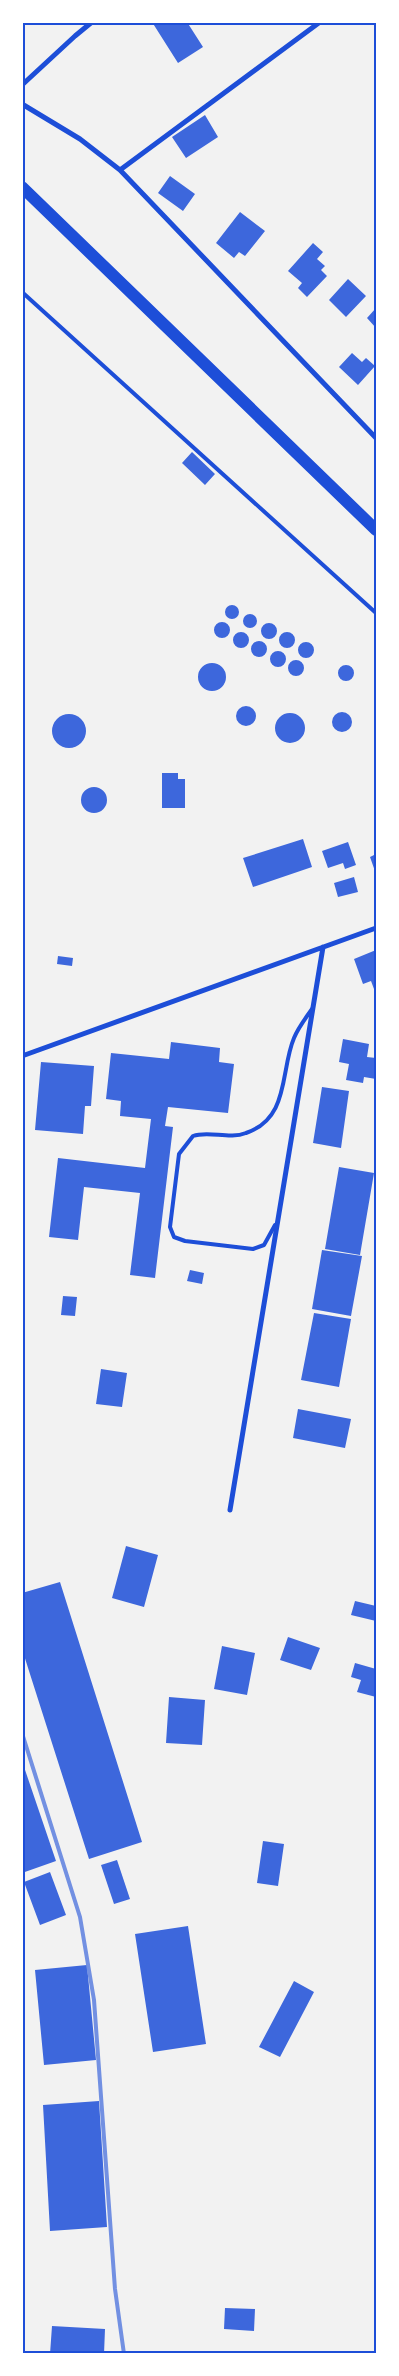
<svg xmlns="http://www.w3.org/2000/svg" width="399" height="2376" viewBox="0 0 399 2376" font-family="Overpass,sans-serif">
<rect width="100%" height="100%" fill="#f2f2f2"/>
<path fill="#3d67dc" d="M152,22h35l16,25 -25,16z
M205,115l13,22 -32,21 -14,-21z
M170,176l25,18 -12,17 -25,-18z
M240,212l25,19 -20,25 -6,-4 -5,6 -18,-15z
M313,243l10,9 -6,7 8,7 -4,4 6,6 -20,21 -9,-9 4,-5 -14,-12z
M348,279l18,17 -20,21 -17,-17z
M376,308v20l-9,-10z
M352,353l10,9 4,-4 9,8 -17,19 -19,-18z
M192,452l23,22 -10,11 -23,-22z
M225 612a7 7 0 1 1 14 0a7 7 0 1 1-14 0Z
M243 621a7 7 0 1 1 14 0a7 7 0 1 1-14 0Z
M214 630a8 8 0 1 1 16 0a8 8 0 1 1-16 0Z
M261 631a8 8 0 1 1 16 0a8 8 0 1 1-16 0Z
M233 640a8 8 0 1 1 16 0a8 8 0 1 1-16 0Z
M279 640a8 8 0 1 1 16 0a8 8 0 1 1-16 0Z
M251 649a8 8 0 1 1 16 0a8 8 0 1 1-16 0Z
M298 650a8 8 0 1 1 16 0a8 8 0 1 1-16 0Z
M270 659a8 8 0 1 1 16 0a8 8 0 1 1-16 0Z
M288 668a8 8 0 1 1 16 0a8 8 0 1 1-16 0Z
M198 677a14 14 0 1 1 28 0a14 14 0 1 1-28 0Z
M338 673a8 8 0 1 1 16 0a8 8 0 1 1-16 0Z
M236 716a10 10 0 1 1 20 0a10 10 0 1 1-20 0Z
M332 722a10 10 0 1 1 20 0a10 10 0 1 1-20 0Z
M275 728a15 15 0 1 1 30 0a15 15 0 1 1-30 0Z
M52 731a17 17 0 1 1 34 0a17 17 0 1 1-34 0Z
M162,773h16v6h7v29h-23z
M81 800a13 13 0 1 1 26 0a13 13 0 1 1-26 0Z
M303,839l9,28 -59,20 -10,-29z
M348,842l8,23 -11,4 -2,-6 -15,5 -6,-17z
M376,854v20l-6,-17z
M354,877l4,15 -20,5 -4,-14z
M376,950v38l-2,1 -3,-8 -8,3 -9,-25z
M58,956l15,2 -1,8 -15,-2z
M343,1039l26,5 -2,13 9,1v21l-12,-2 -1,6 -17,-3 3,-16 -10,-2z
M171,1042l49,6 -1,14 15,2 -6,49 -60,-6 -3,19 8,1 -18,151 -25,-3 10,-82 -56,-6 -6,53 -29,-3 9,-79 87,10 6,-49 -31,-3 1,-15 -15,-2 5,-46 58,6z
M41,1062l53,4 -3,40h-6l-2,28 -48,-4z
M322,1087l27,4 -8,57 -28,-5z
M339,1167l35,6 -14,82 -35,-6z
M322,1250l40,6 -11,60 -39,-7z
M190,1270l14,3 -2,11 -15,-3z
M63,1296l14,1 -2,19 -14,-1z
M314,1313l37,6 -12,68 -38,-7z
M101,1369l26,4 -5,34 -26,-3z
M298,1409l53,10 -6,29 -52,-10z
M126,1546l32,9 -14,52 -32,-9z
M60,1582l82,260 -53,17 -67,-210v-56z
M355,1601l21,5v15l-25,-6z
M288,1637l32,11 -9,22 -31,-10z
M222,1646l33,7 -8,42 -33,-6z
M355,1663l21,6v28l-19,-5 4,-12 -10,-3z
M169,1697l36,3 -3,45 -36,-2z
M22,1761l34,100 -34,12z
M263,1841l21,3 -6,42 -21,-3z
M117,1860l13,39 -16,5 -13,-39z
M50,1872l16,43 -26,10 -16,-43z
M188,1926l18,118 -53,8 -18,-118z
M87,1965l9,95 -52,5 -9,-95z
M294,1981l20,11 -34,65 -21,-10z
M99,2101l8,126 -57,4 -7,-126z
M225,2308l30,1 -1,22 -30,-2z
M52,2326l53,3 -1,25h-54z"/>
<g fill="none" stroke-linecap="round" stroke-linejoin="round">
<path stroke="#1d4ed8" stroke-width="4" d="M22,292l354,321
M275,1225l-11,20 -11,4 -68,-8 -11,-4 -4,-10 9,-73 14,-18c16,-6 36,4 53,-3 44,-15 34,-62 48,-95 4,-10 11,-19 18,-29"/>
<path stroke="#1d4ed8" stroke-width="5" d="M22,85l53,-49 17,-14
M22,104l58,35 40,31 256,268
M120,170l200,-148
M22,1056l354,-128
M230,1510l93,-563"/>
<path stroke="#1d4ed8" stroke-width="12" d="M22,187l354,343"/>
<path stroke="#7290e2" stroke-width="4" d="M22,1733l58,184 14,83 21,289 9,65"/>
</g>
<rect width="399" height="2376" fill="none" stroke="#ffffff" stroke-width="48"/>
<rect x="24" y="24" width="351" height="2328" fill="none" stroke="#1d4ed8" stroke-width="2"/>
</svg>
